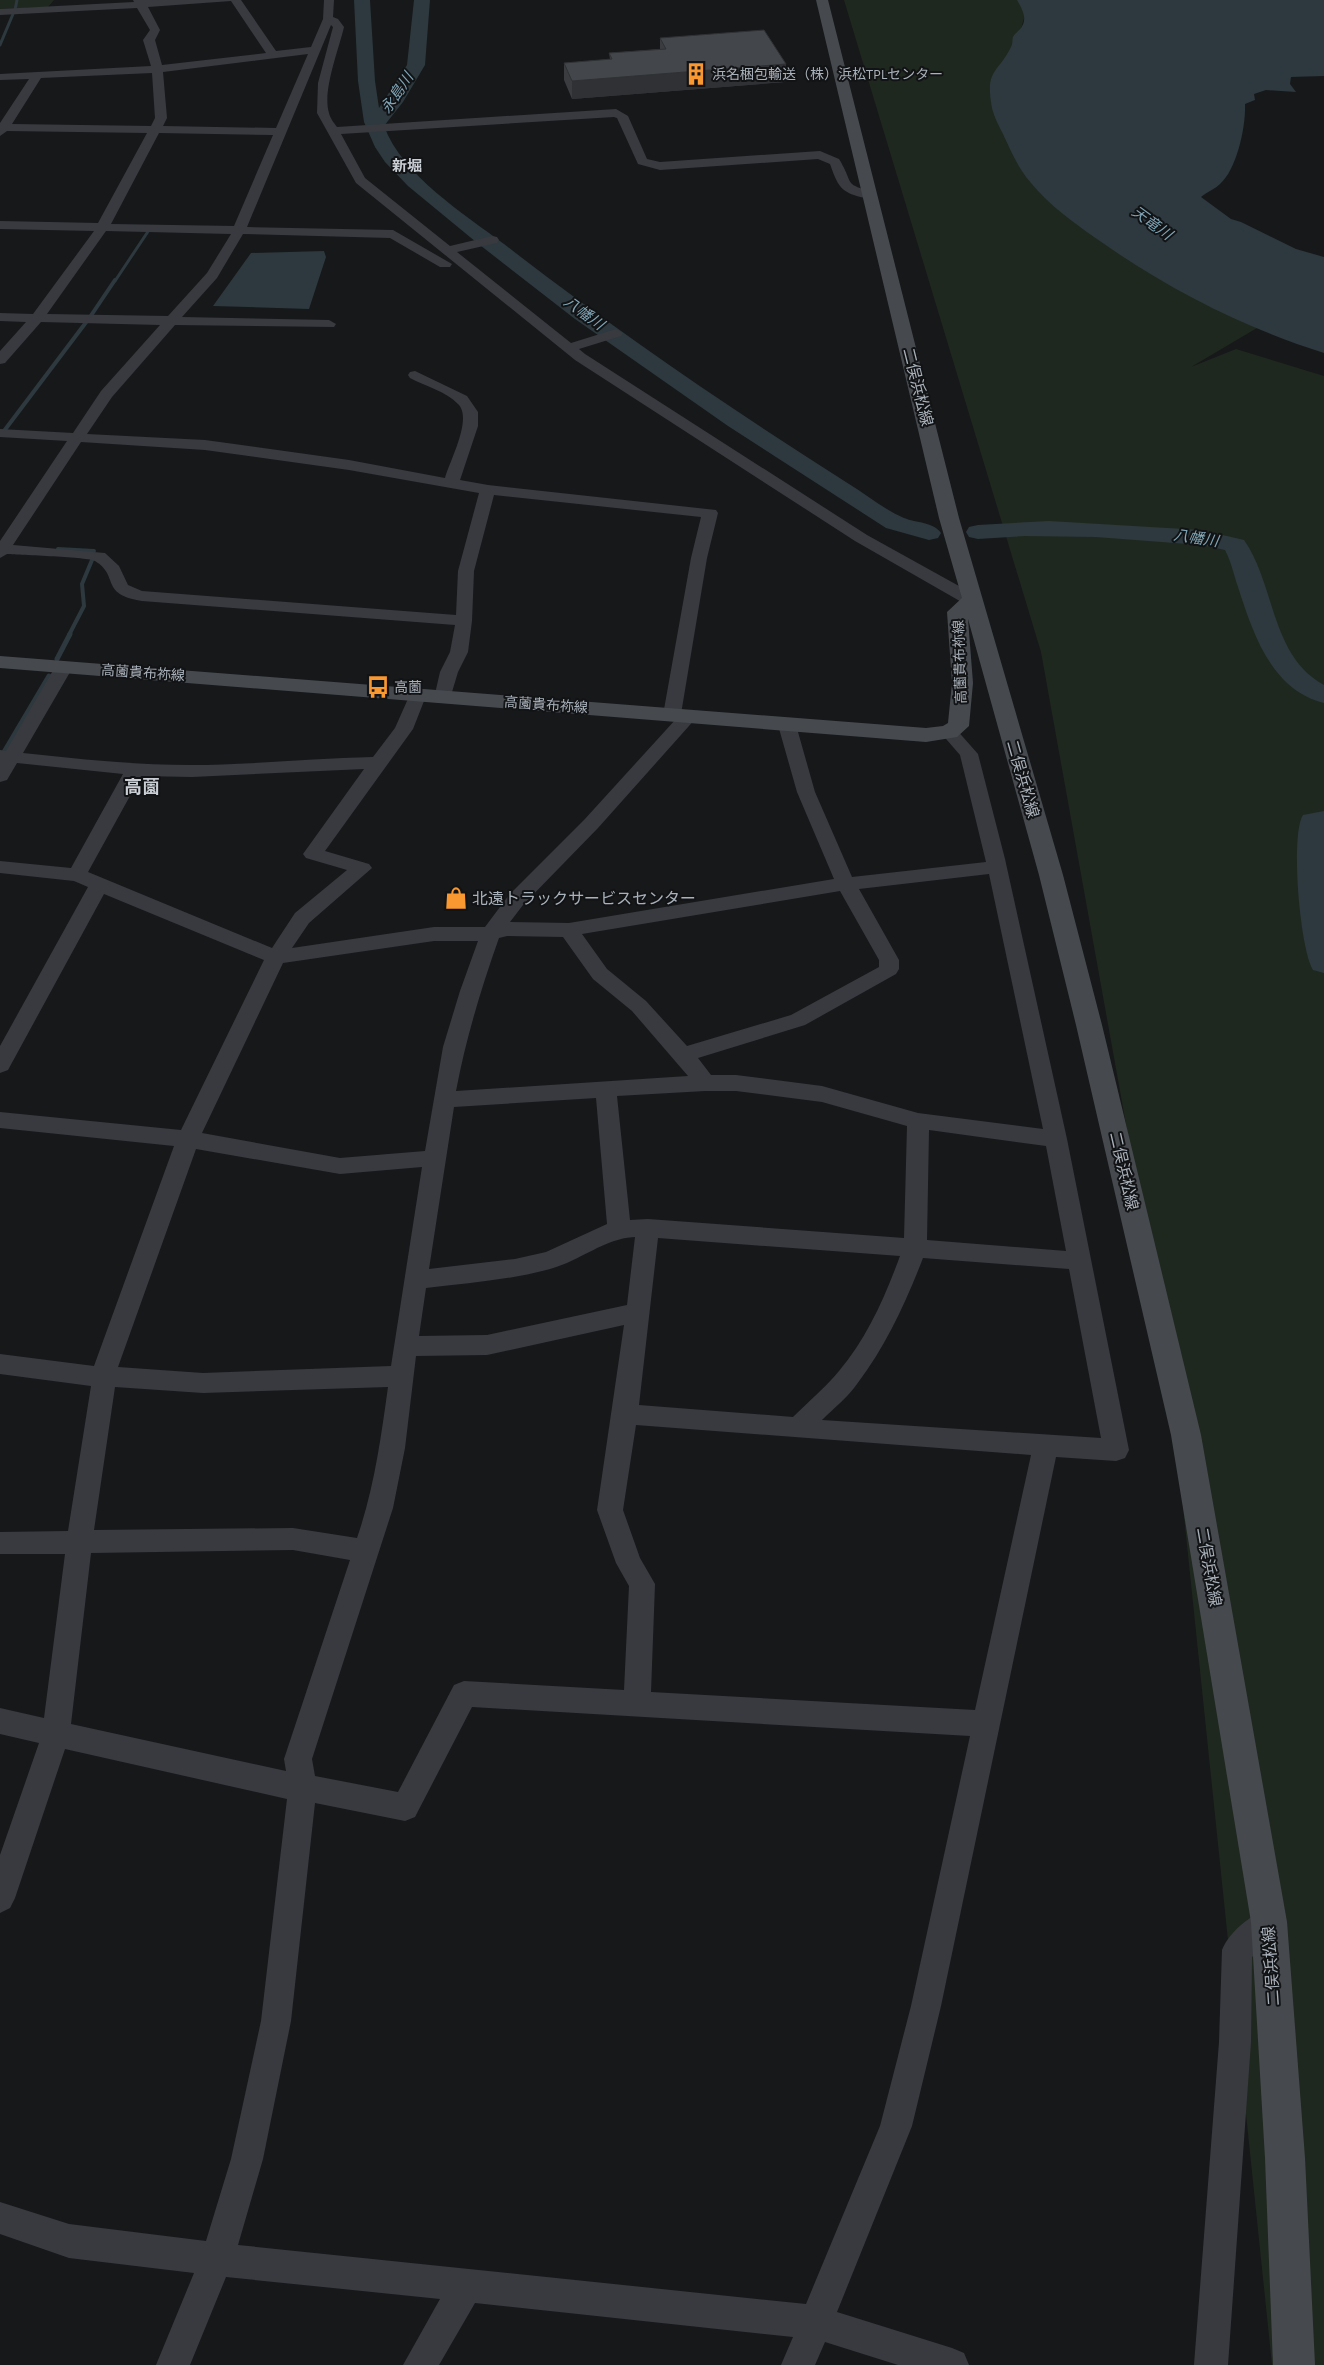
<svg xmlns="http://www.w3.org/2000/svg" width="1324" height="2365" viewBox="0 0 1324 2365" font-family="Karla,'Noto Sans JP',sans-serif">
<rect width="100%" height="100%" fill="#17181a"/>
<path fill="#1f281f" d="M0,0h54l-6,7 -48,2z
M844,0h182l-2,18 -28,101 164,160 97,49 -66,39 45,-18 88,27v1989h-52l-105,-1013 -126,-700z"/>
<path fill="#2d393e" d="M1017,0h307v76l-33,1 -1,7 6,8 -30,-2 -12,4 1,6 -10,4c1,22 -8,65 -25,80 -5,5 -13,8 -19,13l30,22 10,3 55,27 28,8v96c-80,-25 -158,-65 -227,-114 -23,-16 -48,-34 -66,-56 -13,-15 -20,-32 -28,-49 -5,-10 -11,-21 -12,-32 -5,-33 8,-30 20,-55 2,-3 1,-7 2,-10 2,-4 6,-6 8,-9 7,-10 1,-19 -4,-28z
M324,251l2,6 -17,52 -96,-3 38,-53z"/>
<g fill="none" stroke-linecap="round" stroke-linejoin="round">
<path stroke="#2d393e" stroke-width="3" d="M15,10l2,-10
M0,45l13,-31
M115,281l34,-51"/>
<path stroke="#2d393e" stroke-width="4" d="M90,317l25,-37
M4,431l83,-110
M58,549l36,2
M69,635l15,-29 -2,-22 10,-24"/>
<path stroke="#2d393e" stroke-width="5" d="M57,659l13,-25
M0,759l49,-83"/>
<path fill="#2d393e" fill-rule="evenodd" d="M354,0h16l5,81 4,27 28,-43 7,-65h16l-5,65 -22,37 -19,24c18,49 80,88 120,118 111,86 227,165 345,240 18,11 36,26 55,34 12,5 30,4 37,15l-3,5 -9,2 -43,-12 -158,-102 -153,-107 -99,-77 -68,-56 -23,-24 -10,-15 -11,-25 -6,-41z
M1049,521l152,9 43,10c32,46 26,115 80,145v18c-53,-13 -71,-70 -86,-116 -4,-12 -7,-26 -13,-37l-24,-5 -105,-8 -71,-1 -47,3 -9,-2 -3,-5 3,-5 9,-2z
M1324,811v162l-11,-3c-13,-21 -23,-135 -10,-155z"/>
<path fill="#383a3f" fill-rule="evenodd" d="M133,0h108l35,51 35,-4 12,-28 1,-19h10l-1,17 5,2 6,8c-5,22 -22,64 -15,86 1,5 5,10 8,14l279,-18 12,7 19,43 13,3 160,-11 19,8c16,26 3,25 36,33l2,3 -6,4c-28,-5 -32,-9 -41,-35l-12,-5 -158,11 -22,-6 -21,-46 -3,-1 -273,17 24,44 85,68 42,-10 5,1 2,3 -2,3 -40,9 114,91 45,-14 7,4 -2,3 -42,13 6,5 282,181 110,61 2,4 -2,4h-12l-110,-63 -280,-181 -219,-177 -39,-70 1,-30 15,-56 -2,-2 -84,202 146,3 59,34 -2,3h-10l-50,-29 -147,-4 -26,44 -35,39 147,3 7,4 -2,3 -159,-2 -63,72 -25,37 118,6 144,20 96,18c5,-18 28,-60 13,-74 -11,-12 -33,-18 -48,-26l-2,-3 2,-3 5,-1 52,25 11,16v14l-18,54 28,5 228,25 2,3 -11,45 -26,156 7,-2 6,1 3,4 -99,111 -75,77 -13,17 59,1 265,-44 -37,-87 -19,-67 3,-4h12l3,4 19,67 37,85 134,-15 -26,-107 -20,-23 3,-4h12l23,26 27,105 62,280 62,311 -4,8 -9,3 -60,-4 -115,549 -29,120 -75,186 115,36 12,5 5,12h-71l-73,-23 -10,23h-34l12,-28 -318,-34 -36,62h-36l37,-66 -214,-22 -36,88h-34l38,-92 -125,-15 -69,-24v-32l69,22 137,17 25,-82 30,-138 26,-222 -222,-50 -50,149 -5,10 -10,5v-58l39,-112 -39,-9v-26l44,10 21,-164h-65v-22l68,-1 23,-145 -91,-12v-20l94,12 80,-220 -174,-18v-16l181,18 83,-170 -160,-66 -96,176 -8,3v-27l88,-159 -14,-6 -74,-8v-12l71,7 52,-94 -106,-11 -10,17 -7,2v-32l6,1 49,-84 3,-4h12l3,4 -50,86c55,6 111,12 167,12 61,0 122,-7 183,-8l22,-29 16,-36h12l3,4 -13,33 -88,122 44,13 3,4 -63,55 -17,25 142,-21h51l24,-32 75,-75 92,-101h-10l-3,-4 28,-157 10,-41 -207,-22 -20,76 -2,50 -4,31 -10,20 -9,30h-12l-3,-4 6,-26 10,-20 5,-27 -313,-24c-43,-7 -22,-25 -47,-40 -6,-4 -75,-6 -88,-7l-7,4v-17l67,-100 -67,-4v-8l73,4 28,-42 59,-66 -119,-3 -36,41 -5,1v-13l26,-29 -26,-1v-8l33,1 61,-83 -94,-2v-8l98,2 49,-90 -140,-2 -7,5v-13l29,-44 -29,1v-6l151,-8 -8,-26 7,-10 -13,-22 -137,7v-6l134,-7zM231,1l35,52 -104,12 -7,-25 5,-10 -12,-23zM308,54l-32,74 -113,-2 4,-8 -4,-46zM152,73l3,45 -4,8 -139,-2 29,-46zM159,133l114,2 -39,91 -123,-2zM106,231l125,3 -24,39 -39,43 -121,-2zM81,442l124,8 144,20 130,23 -21,78 -2,44 -314,-24 -14,-6 -9,-19 -14,-13 -92,-8zM364,769l-61,85 3,4 41,12 -52,43 -23,35 -184,-76 53,-96 51,1zM989,874l54,255 -125,-16 -96,-27 -86,-11h-25l-13,-17 107,-33 91,-51 3,-5v-9l-40,-71zM840,891l39,69v7l-88,48 -104,31 -41,-45 -39,-32 -25,-35zM507,936l56,1 30,42 39,32 56,65 -232,15c10,-53 25,-102 43,-153zM434,941h44l-18,50 -17,56 -18,104 -85,7 -138,-25 81,-170zM705,1091h31l86,11 85,24 -3,112 -256,-19 -18,1 -13,-124zM596,1098l11,126 -61,28 -31,7 -86,10 25,-162zM929,1130l117,16 20,105 -139,-11zM196,1149l144,25 82,-7 -31,199 -188,7 -85,-6zM635,1237l-8,68 -140,30 -68,1 7,-48c42,-5 84,-8 124,-19 30,-8 55,-31 85,-32zM658,1238l242,18c-15,41 -33,82 -61,115 -14,17 -31,31 -46,46l-154,-12zM923,1258l146,11 32,169 -279,-18c12,-12 26,-23 35,-36 29,-38 49,-82 66,-126zM624,1325l-27,185 19,53 13,23 -5,104 -160,-9 -10,4 -56,107 -83,-16 -3,-17 81,-251 12,-60 11,-92 71,-1zM115,1387l88,6 185,-6c-7,51 -14,102 -31,151l-64,-10 -199,2zM636,1425l395,30 -56,255 -324,-18 4,-108 -15,-26 -17,-48zM293,1550l57,10 -66,199 2,12 -215,-47 20,-171zM472,1707l498,29 -59,270 -31,120 -74,178 -568,-59 25,-86 28,-138 24,-218 90,18 10,-4z
M1269,1907l11,4 4,11 -4,11 -28,24 -1,85 -23,323h-34l25,-323 3,-92c7,-18 29,-35 47,-43z"/>
<path fill="#464a4f" fill-rule="evenodd" d="M816,0h12l131,518 104,357 39,150 99,410 86,487 18,236 10,207h-42l-8,-207 -14,-236 -80,-487 -95,-410 -37,-150 -71,-256 5,64 -4,43 -12,11 -31,5 -926,-74v-12l926,72 17,-2 5,-3 4,-40 -5,-71 15,-14 -23,-80z"/>
</g>
<path fill="#3a3c40" d="M660,38l125,44 -213,17 -8,-19v-17l46,-4 -1,-6 51,-4z"/>
<path fill="#2f3134" d="M786,64l-1,18 -213,17v-18z"/>
<path fill="#43464a" stroke="#2f3134" d="M764,30l22,34 -214,17 -8,-18 48,-4 -3,-6 57,-4 -6,-11z"/>
<defs>
<symbol id="building-bare" viewBox="-9 -9 18 18"><path d="M-4-6H4V6H1V3H-1V6H-4ZM-2.5-4.3h1.7v1.8h-1.7ZM.8-4.3h1.7v1.8H.8ZM-2.5-1h1.7V.8h-1.7ZM.8-1h1.7V.8H.8Z" fill="#f99730" stroke="#121315" stroke-width="2.5" paint-order="stroke"/></symbol>
<symbol id="bus-bare" viewBox="-9 -9 18 18"><path d="M-5-6H5V4H4V6H2V4H-2V6H-4V4H-5ZM-3.5-4V0h7V-4ZM-3.5 1.2v1.5H-2V1.2ZM2 1.2v1.5H3.5V1.2Z" fill="#f99730" stroke="#121315" stroke-width="2.5" paint-order="stroke"/></symbol>
<symbol id="shop-bare" viewBox="-9 -9 18 18"><path d="M-5-2.5h2.3a2.7 3.5 0 0 1 5.4 0H5L5.5 6h-11ZM-1.5-2.5h3a1.5 2.3 0 0 0-3 0Z" fill="#f99730" stroke="#121315" stroke-width="2.5" paint-order="stroke"/></symbol>
</defs>
<g fill-rule="evenodd">
<use href="#building-bare" x="680" y="58" width="32" height="32"/>
<use href="#bus-bare" x="362" y="671" width="32" height="32"/>
<use href="#shop-bare" x="440" y="882" width="32" height="32"/>
</g>
<g text-anchor="middle" dominant-baseline="central" stroke-width="4" stroke-linejoin="round" paint-order="stroke">
<g font-size="14" fill="#a9b1ba" stroke="#121315" text-anchor="start">
<text x="712" y="74">浜名梱包輸送（株）浜松TPLセンター</text>
<text x="394" y="687">高薗</text>
</g>
<g font-size="14" fill="#a9b1ba" stroke="#121315">
<text transform="translate(960 662) rotate(-92)">高薗貴布祢線</text>
<text transform="translate(143 673) rotate(4)">高薗貴布祢線</text>
<text transform="translate(546 705) rotate(4)">高薗貴布祢線</text>
</g>
<g font-size="15" font-style="italic" fill="#7fa5b6" stroke="#121315">
<text transform="translate(397 93) rotate(-56)">永島川</text>
<text transform="translate(1152 223) rotate(36)">天竜川</text>
<text transform="translate(584 313) rotate(36)">八幡川</text>
<text transform="translate(1196 538) rotate(9)">八幡川</text>
</g>
<g font-size="15" font-weight="bold" fill="#cacfd6" stroke="#121315">
<text x="407" y="166">新堀</text>
</g>
<g font-size="16" fill="#a9b1ba" stroke="#121315">
<text transform="translate(918 387) rotate(76)">二俣浜松線</text>
<text transform="translate(1023 779) rotate(74)">二俣浜松線</text>
<text transform="translate(1124 1171) rotate(77)">二俣浜松線</text>
<text transform="translate(1209 1567) rotate(80)">二俣浜松線</text>
<text transform="translate(1271 1966) rotate(-94)">二俣浜松線</text>
</g>
<g font-size="16" fill="#a9b1ba" stroke="#121315" text-anchor="start">
<text x="472" y="898">北遠トラックサービスセンター</text>
</g>
<g font-size="18" font-weight="bold" fill="#cacfd6" stroke="#121315">
<text x="142" y="787">高薗</text>
</g>
</g>
</svg>
